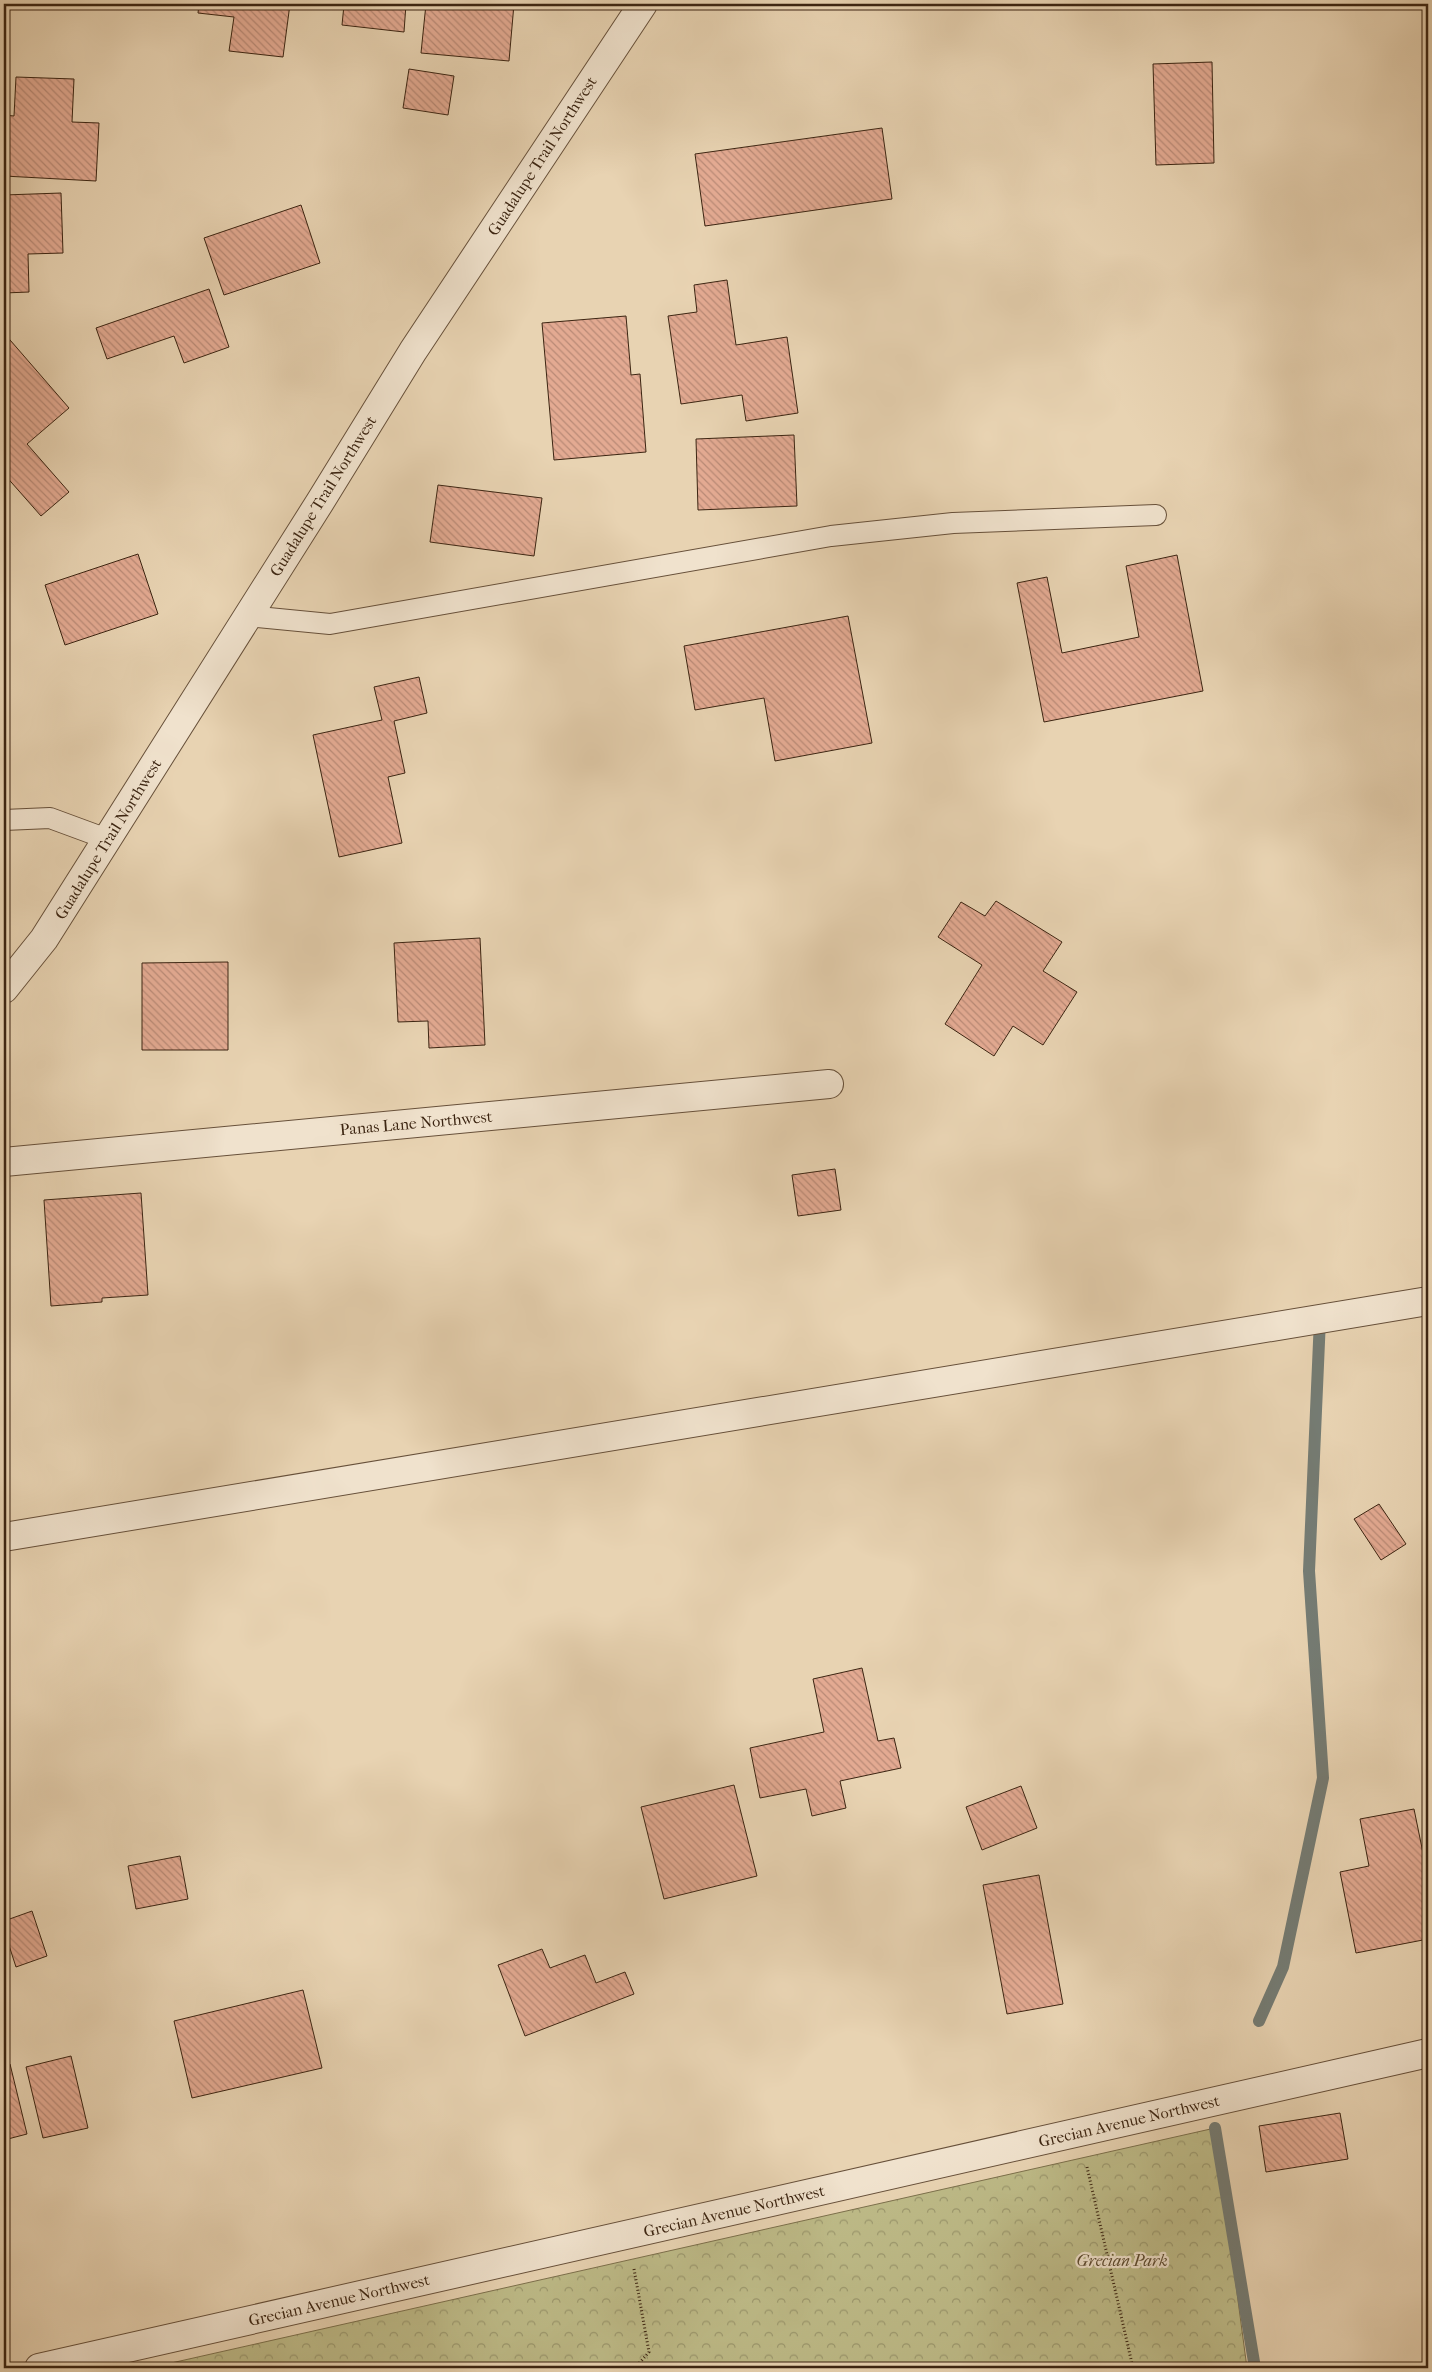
<svg xmlns="http://www.w3.org/2000/svg" width="1432" height="2372" viewBox="0 0 1432 2372" font-family="'IM FELL French Canon',serif">
<defs>
<pattern id="park-crowns" width="20" height="18" patternUnits="userSpaceOnUse" patternTransform="scale(1.25)"><rect width="20" height="18" fill="#bdba87"/><path d="M2 6a3 3 0 1 1 6 0M12 15a3 3 0 1 1 6 0" fill="none" stroke="#9b976d"/></pattern>
<pattern id="building-back-hatch" width="6" height="6" patternUnits="userSpaceOnUse" patternTransform="scale(1.25)"><rect width="6" height="6" fill="#e3aa92"/><path d="M-1 5l2 2M0 0l6 6M5-1l2 2" fill="none" stroke="#b98a76"/></pattern>
</defs>
<rect width="100%" height="100%" fill="#e8d3b2"/>
<filter id="stains"><feTurbulence type="fractalNoise" baseFrequency=".004" numOctaves="4"/><feColorMatrix values="0 0 0 0 .2 0 0 0 0 .09 0 0 0 0 .02 0 0 0 .5 -.17"/></filter>
<radialGradient id="worn" r=".72"><stop offset=".6" stop-color="#630" stop-opacity="0"/><stop offset="1" stop-color="#630" stop-opacity=".3"/></radialGradient>
<path fill="url(#park-crowns)" stroke="#7c704c" d="M1215,2128l32,240h-1098z"/>
<g fill="none" stroke-linecap="round" stroke-linejoin="round">
<path stroke="#757c74" stroke-width="12" d="M1259,2021l24,-54 40,-189 -14,-207 11,-252
M1215,2128l40,240"/>
</g>
<path fill="url(#building-back-hatch)" stroke="#3c2512" d="M199,4h91l-7,53 -54,-6 5,-34 -36,-4z
M333,4h73l-2,28 -62,-7 2,-20z
M426,4h88l-5,57 -88,-8z
M1212,62l2,101 -58,2 -3,-101z
M409,69l45,7 -6,39 -45,-7z
M16,77l58,2 -2,43 27,1 -3,58 -92,-5v-61l10,1z
M882,128l10,71 -187,27 -10,-72z
M61,193l2,60 -35,1 1,38 -25,1v-98z
M301,205l19,58 -96,32 -20,-57z
M727,280l9,65 51,-8 11,76 -52,8 -4,-26 -61,9 -13,-88 29,-4 -3,-27z
M209,289l20,58 -45,16 -10,-27 -67,23 -11,-31z
M626,316l5,59 9,-1 6,78 -92,8 -12,-137z
M4,333l65,75 -42,36 42,48 -28,24 -37,-42z
M794,435l3,71 -99,4 -2,-71z
M438,485l104,13 -8,58 -104,-14z
M138,554l20,60 -93,31 -20,-60z
M1177,555l26,136 -159,31 -27,-139 30,-6 15,76 77,-16 -13,-71z
M848,616l24,127 -97,18 -11,-63 -69,12 -11,-64z
M419,677l8,36 -33,8 11,52 -17,4 14,66 -63,14 -26,-122 69,-15 -8,-33z
M996,901l66,41 -19,29 34,21 -34,53 -30,-19 -19,30 -49,-32 37,-59 -44,-28 23,-35 24,14z
M480,938l5,107 -56,3 -1,-27 -30,1 -4,-79z
M228,962v88h-86v-87z
M835,1169l6,41 -43,6 -6,-41z
M141,1193l7,102 -46,3v4l-51,4 -7,-106z
M1379,1504l27,40 -25,16 -27,-41z
M862,1668l16,73 16,-3 7,30 -61,13 6,27 -34,8 -6,-27 -46,9 -10,-50 74,-16 -11,-53z
M734,1785l23,91 -93,23 -23,-92z
M1021,1786l16,42 -55,22 -16,-43z
M1414,1809l10,49 4,-1v82l-72,14 -16,-81 29,-6 -9,-47z
M180,1856l8,43 -52,10 -8,-43z
M1039,1875l24,129 -56,10 -24,-129z
M32,1911l15,45 -31,11 -12,-37v-9z
M542,1949l8,19 35,-13 11,28 29,-11 9,22 -109,42 -27,-71z
M303,1990l19,78 -130,30 -18,-77z
M71,2056l17,72 -45,10 -17,-71z
M10,2064l17,70 -23,6v-74z
M1340,2113l8,46 -82,13 -7,-46z"/>
<g fill="none" stroke-linecap="round" stroke-linejoin="round">
<defs>
<path id="service" d="M248,616l82,8 501,-88 122,-13 203,-8
M4,820l46,-2 57,21"/>
<path id="minor" d="M4,1162l825,-78
M4,1537l1424,-236
M39,2368l1389,-315"/>
<path id="tertiary" d="M4,989l40,-50 276,-437 93,-151 230,-347"/>
</defs>
<use href="#service" stroke="#67503a" stroke-width="22"/>
<use href="#minor" stroke="#67503a" stroke-width="30"/>
<use href="#tertiary" stroke="#67503a" stroke-width="30"/>
<path stroke="#3c2512" stroke-width="3" stroke-dasharray="1 2.5" stroke-linecap="butt" d="M1087,2167l46,201
M634,2269l15,83 -14,16"/>
<use href="#service" stroke="#f0e2cd" stroke-width="20"/>
<use href="#minor" stroke="#f0e2cd" stroke-width="28"/>
<use href="#tertiary" stroke="#f0e2cd" stroke-width="28"/>
</g>
<g text-anchor="middle" dominant-baseline="central" stroke-width="4.5" stroke-linejoin="round" paint-order="stroke">
<g font-size="16" fill="#3c2512" stroke="#f0e2cd">
<text transform="translate(542 156) rotate(-57)">Guadalupe Trail Northwest</text>
<text transform="translate(323 496) rotate(-58)">Guadalupe Trail Northwest</text>
<text transform="translate(108 839) rotate(-58)">Guadalupe Trail Northwest</text>
<text transform="translate(416 1123) rotate(-5)">Panas Lane Northwest</text>
<text transform="translate(1129 2121) rotate(-13)">Grecian Avenue Northwest</text>
<text transform="translate(734 2211) rotate(-13)">Grecian Avenue Northwest</text>
<text transform="translate(339 2300) rotate(-13)">Grecian Avenue Northwest</text>
</g>
<g font-size="16" font-style="italic" fill="#5c4a2f" stroke="#f0e2cd">
<text x="1122" y="2260">Grecian Park</text>
</g>
</g>
<rect width="1432" height="2372" fill="none" stroke="#e8d3b2" stroke-width="20"/>
<rect x="5" y="5" width="1422" height="2362" fill="none" stroke="#3c2512" stroke-width="2.5"/>
<rect x="10" y="10" width="1412" height="2352" fill="none" stroke="#3c2512"/>
<rect width="100%" height="100%" filter="url(#stains)"/>
<rect width="100%" height="100%" fill="url(#worn)"/>
</svg>
